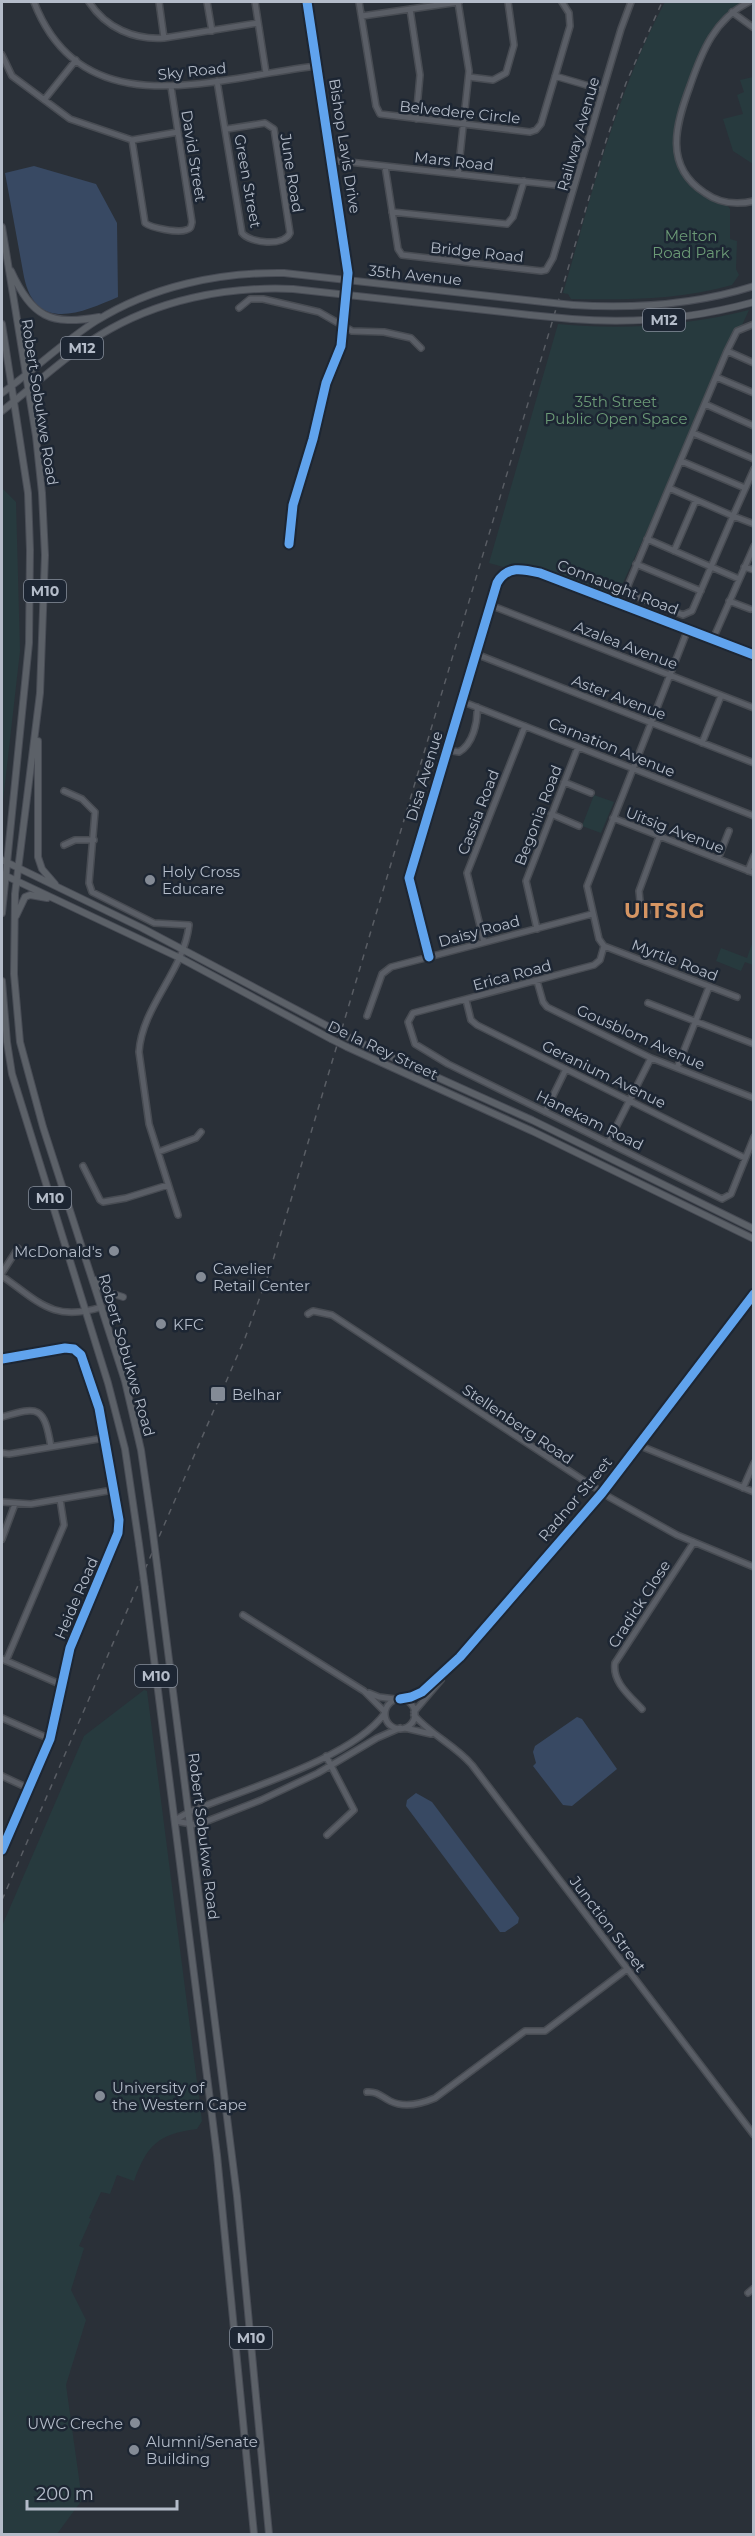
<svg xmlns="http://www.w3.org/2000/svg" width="755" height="2536" viewBox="0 0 755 2536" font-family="Montserrat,sans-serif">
<rect width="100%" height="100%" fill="#2a3038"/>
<path fill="#273a3e" d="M665,2h78l-25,21 -17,26 -19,51 -9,36 4,26 11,20 17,15 22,8 3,4v30l7,2 -1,28 3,6 -7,10c-53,15 -107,15 -161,14l-3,-5 -5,-1c29,-99 53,-200 102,-291z
M753,77h1l-1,87 -20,-13 -10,-32 20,-5 -6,-19 7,-3 -4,-12z
M749,310l-133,288 -76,-27 -19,-5 -14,2 -18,-5 69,-239c66,6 127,2 191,-14z
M2,488l14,14 4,149 -18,159z
M594,795l20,7 -13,31 -19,-7z
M753,941v24l-8,-3 -4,9 -25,-10 5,-13 26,10z
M144,1690l3,1 55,430 -5,8c-39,5 -50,16 -63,52l-17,-6 -7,19 -9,-2 -12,26 2,1 -12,27 5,2 -13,42 15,30 -20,65 16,115 -25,34h-55v-608l82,-190z"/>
<path fill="#384963" d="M34,166l62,18 21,39 1,74c-35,15 -82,37 -94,-20l-19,-104z
M577,1717l5,2 35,50 -45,37 -9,-1 -30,-39 3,-3 -3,-11 2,-6z
M416,1793l16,9 87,116 -1,5 -13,9h-5l-94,-126 1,-6z"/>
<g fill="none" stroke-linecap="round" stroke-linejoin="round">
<defs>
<path id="minor" d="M34,2c49,127 183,75 283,64
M89,2c17,26 45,38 75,36l94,-15
M159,2l5,36
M207,2l5,29
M255,2l11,71
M359,2l17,104 4,8 150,18 6,-2 5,-6 29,-98 -1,-13 -7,-11
M749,2c-34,17 -47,49 -59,84 -14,38 -27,80 15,107 14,10 32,12 49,8
M410,9l10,66 -4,44
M732,12l22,16
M362,16l97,-14
M2,55l10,21 58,43 62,21 46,-8
M555,76l48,14
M469,77l24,3 13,-7 8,-28 -6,-43
M217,81l25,152c8,10 42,14 48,0l-16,-104 -9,-6 -38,6
M44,100l32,-40
M132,140l13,83c6,5 33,10 41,7 5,-1 5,-3 6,-8l-21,-135
M331,160l243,27
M385,166l13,83 4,6 139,16 5,-1 7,-12 68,-229 10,-27
M458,174l11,-103 -11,-69
M392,212l115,12 6,-7 11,-36
M239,308l11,-9h13l56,13 33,19 32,1 27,6 10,10
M727,351l10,-20 17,-7
M716,377l38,16
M705,404l49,22
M693,433l61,26
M681,461l64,27
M754,469l-21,47 21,8
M669,488l64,28 -41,95 -9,4 -55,-22 -1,-5z
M669,488l58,-137 27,12
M647,539l92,40
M289,544l4,-39 20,-66 13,-56 15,-37 7,-73 -41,-271
M674,551l22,-51
M636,564l65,27
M744,567l10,3
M729,601l21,8
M490,605l264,103
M713,639l41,-93
M476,654l278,109
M461,701l293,115
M702,743l19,-47
M447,750l12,2c14,-8 19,-30 18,-45
M564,782l27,11
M64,791l18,8 13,13 -6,71 3,9 62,31 35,2c-5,46 -47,81 -50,127l10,72 29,91
M551,814l28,12
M613,818l141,55
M64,845l11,-5h19
M718,859l11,-28
M748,871l6,-15
M647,912l-7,-11 -1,-10 20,-54
M537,929l-11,-48 52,-134
M484,942l-17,-69 58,-147
M604,946l-4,14 -6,5 -181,48 -5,9 7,22 33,20 274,135 9,-5 23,-57
M604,946l-5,-7 -12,-53 101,-257
M604,946l133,51
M429,957l-20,-79 88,-295c10,-18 26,-14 43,-10l214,82
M537,981l6,21 4,5 104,51 103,40
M466,1000l5,20 6,5 268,133
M648,1003l106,41
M367,1016l15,-42 9,-7 201,-53
M677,1068l32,-81
M545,1112l21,-43
M608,1143l43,-85
M158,1152l38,-14 5,-6
M83,1166l17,34 3,2 23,-4 42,-13
M2,1273l16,-25
M2,1276c38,27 51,46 100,31
M308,1314l5,-3 19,4 277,182 68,38 77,32
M2,1359l63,-11 9,1 7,6 18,53 20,112 -1,13 -48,115 -20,91 -48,111
M2,1417c37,-11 42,-11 49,30
M638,1445l116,47
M2,1453l7,1 95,-16
M743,1488l11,-25
M2,1502l29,2 82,-14
M2,1539l13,-35
M243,1615l121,76 21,21
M2,1659l60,26
M6,1661l58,-136 -4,-26
M369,1693l10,4 16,2
M400,1699l11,-2 11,-5 38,-35 142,-164 152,-199
M385 1714a15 15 0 1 1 30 0a15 15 0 1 1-30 0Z
M642,1709c-12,-13 -30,-27 -27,-46l79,-121
M414,1712l27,-32
M414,1715c17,20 41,30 58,50l282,370
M2,1718l48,21
M405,1728l26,6
M326,1756l28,54 -27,25
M2,1776l26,12
M175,1820l14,-8c53,-22 163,-53 196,-99
M175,1821l22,4 64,-25 57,-27 59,-35 23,-10
M367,2092c10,-1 15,5 23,9 14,7 31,3 45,-3l90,-67h20l82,-62
M748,2293l6,-5"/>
<path id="major" d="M2,227l34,209 6,57 3,62 -5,138 -25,201 -1,80 6,68 23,85 82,254 16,69 11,76
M11,271c21,46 39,55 88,46
M573,305c62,4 121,0 181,-19
M572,319c62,5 121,0 182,-17
M2,324l26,169 2,57 -1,93 -27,270
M2,393c32,-23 61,-51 94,-72 56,-35 124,-49 188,-48l260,29
M2,411c32,-25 62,-54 98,-76 57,-35 126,-49 193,-46l237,26
M38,741v116l4,12 13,15
M2,860l140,68 193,102
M2,874l178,84 151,81
M16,916l9,-19 5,-2 17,3
M2,981l5,61 5,32 96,309 17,66 14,95
M350,1038l182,82 222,109
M347,1047l185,84 222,108
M96,1280l8,11 19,6
M158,1573l79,623 32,338
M145,1588l72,567 37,379"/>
</defs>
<use href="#minor" stroke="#484c53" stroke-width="8"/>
<use href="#major" stroke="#484c55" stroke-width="8"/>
<use href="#minor" stroke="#5a5e66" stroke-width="5"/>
<use href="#major" stroke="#5c6168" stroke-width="6"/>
<path stroke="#595d64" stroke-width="1.5" stroke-dasharray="6 6" stroke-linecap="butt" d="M2,1900l243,-562 26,-71 335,-1126 20,-58 36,-81"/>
<defs>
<path id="major-bridge" d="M544,302l29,3
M530,315l42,4
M335,1030l15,8
M331,1039l16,8
M152,1526l6,47
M139,1544l6,44"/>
</defs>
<use href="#major-bridge" stroke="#484c55" stroke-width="8" stroke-linecap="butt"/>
<use href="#major-bridge" stroke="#5c6168" stroke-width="6"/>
<defs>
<path id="cycleway" d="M289,544l4,-39 20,-66 13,-56 15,-37 7,-73 -41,-271
M429,957l-20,-79 88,-295c10,-18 26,-14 43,-10l214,82
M2,1359l63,-11 9,1 7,6 18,53 20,112 -1,13 -48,115 -20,91 -48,111
M400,1699l11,-2 11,-5 38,-35 142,-164 152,-199"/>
</defs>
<use href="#cycleway" stroke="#1d2633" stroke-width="13"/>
<use href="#cycleway" stroke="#60a3ed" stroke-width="9"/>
</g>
<g fill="#848b96" stroke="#1d2633" stroke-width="2">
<circle cx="150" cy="880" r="6"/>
<circle cx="114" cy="1251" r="6"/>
<circle cx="201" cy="1277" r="6"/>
<circle cx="161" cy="1324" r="6"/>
<rect x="210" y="1386" width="16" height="16" rx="3"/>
<circle cx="100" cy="2096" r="6"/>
<circle cx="135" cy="2423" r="6"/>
<circle cx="134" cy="2450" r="6"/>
</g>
<g text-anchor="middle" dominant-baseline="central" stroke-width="5" stroke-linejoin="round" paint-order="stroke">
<g fill="#1d2633" stroke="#878f9c" stroke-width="1.5">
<rect x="643" y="309" width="42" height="22" rx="4.5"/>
<rect x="61" y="337" width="42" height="22" rx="4.5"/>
<rect x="24" y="580" width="42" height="22" rx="4.5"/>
<rect x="29" y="1187" width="42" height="22" rx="4.5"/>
<rect x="135" y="1665" width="42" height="22" rx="4.5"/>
<rect x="230" y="2327" width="42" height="22" rx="4.5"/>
</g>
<g font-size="14" font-weight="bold" fill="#b4bcc9">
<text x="664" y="320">M12</text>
<text x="82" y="348">M12</text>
<text x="45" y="591">M10</text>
<text x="50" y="1198">M10</text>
<text x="156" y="1676">M10</text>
<text x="251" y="2338">M10</text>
</g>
<g font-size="15" fill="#b4bcc9" stroke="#1d2633">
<text transform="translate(192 71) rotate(-6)">Sky Road</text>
<text transform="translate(460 112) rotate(6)">Belvedere Circle</text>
<text transform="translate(578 134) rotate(-74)">Railway Avenue</text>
<text transform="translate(345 146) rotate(81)">Bishop Lavis Drive</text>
<text transform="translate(194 156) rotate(81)">David Street</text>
<text transform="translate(454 161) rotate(6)">Mars Road</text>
<text transform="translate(292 173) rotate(81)">June Road</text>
<text transform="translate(248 181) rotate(80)">Green Street</text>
<text transform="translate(477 252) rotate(6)">Bridge Road</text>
<text transform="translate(415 275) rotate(6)">35th Avenue</text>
<text transform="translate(40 402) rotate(81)">Robert Sobukwe Road</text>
<text transform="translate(618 587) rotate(21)">Connaught Road</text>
<text transform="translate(626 645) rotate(21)">Azalea Avenue</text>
<text transform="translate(619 697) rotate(21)">Aster Avenue</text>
<text transform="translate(612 747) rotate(22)">Carnation Avenue</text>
<text transform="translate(424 776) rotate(-73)">Disa Avenue</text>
<text transform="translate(478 812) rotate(-69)">Cassia Road</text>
<text transform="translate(538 815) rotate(-69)">Begonia Road</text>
<text transform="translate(675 830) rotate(21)">Uitsig Avenue</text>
<text transform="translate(479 931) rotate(-15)">Daisy Road</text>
<text transform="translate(675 960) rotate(21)">Myrtle Road</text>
<text transform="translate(512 975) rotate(-15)">Erica Road</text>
<text transform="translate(641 1037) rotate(24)">Gousblom Avenue</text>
<text transform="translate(383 1050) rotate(25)">De la Rey Street</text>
<text transform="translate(604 1074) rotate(26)">Geranium Avenue</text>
<text transform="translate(590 1120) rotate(26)">Hanekam Road</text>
<text transform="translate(127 1355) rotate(74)">Robert Sobukwe Road</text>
<text transform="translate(518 1424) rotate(34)">Stellenberg Road</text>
<text transform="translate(575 1499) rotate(-50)">Radnor Street</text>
<text transform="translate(76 1598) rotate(-67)">Heide Road</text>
<text transform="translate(639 1604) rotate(-57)">Cradick Close</text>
<text transform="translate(204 1836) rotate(83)">Robert Sobukwe Road</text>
<text transform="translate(608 1924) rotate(53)">Junction Street</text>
</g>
<g font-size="15" fill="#6b9a76" stroke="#1d2633">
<text x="691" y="235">Melton<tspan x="691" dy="17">Road Park</tspan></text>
<text x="616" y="401">35th Street<tspan x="616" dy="17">Public Open Space</tspan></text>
</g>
<g font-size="15" fill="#b4bcc9" stroke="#1d2633" text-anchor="start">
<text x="162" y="871">Holy Cross<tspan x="162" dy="17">Educare</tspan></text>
<text x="102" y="1251" text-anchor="end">McDonald's</text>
<text x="213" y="1268">Cavelier<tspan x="213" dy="17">Retail Center</tspan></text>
<text x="173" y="1324">KFC</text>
<text x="232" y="1394">Belhar</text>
<text x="112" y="2087">University of<tspan x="112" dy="17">the Western Cape</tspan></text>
<text x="123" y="2423" text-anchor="end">UWC Creche</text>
<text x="146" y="2441">Alumni/Senate<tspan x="146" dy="17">Building</tspan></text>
</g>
<g font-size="21" font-weight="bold" letter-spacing="1.5" fill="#d59563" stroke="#1d2633">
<text x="665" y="910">UITSIG</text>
</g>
</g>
<rect width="755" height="2536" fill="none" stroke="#b4bcc9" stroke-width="6"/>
<path d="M27 2500v9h150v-9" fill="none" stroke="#b4bcc9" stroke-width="3"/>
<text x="36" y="2500" font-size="18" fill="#b4bcc9" stroke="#1d2633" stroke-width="4.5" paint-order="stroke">200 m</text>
</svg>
